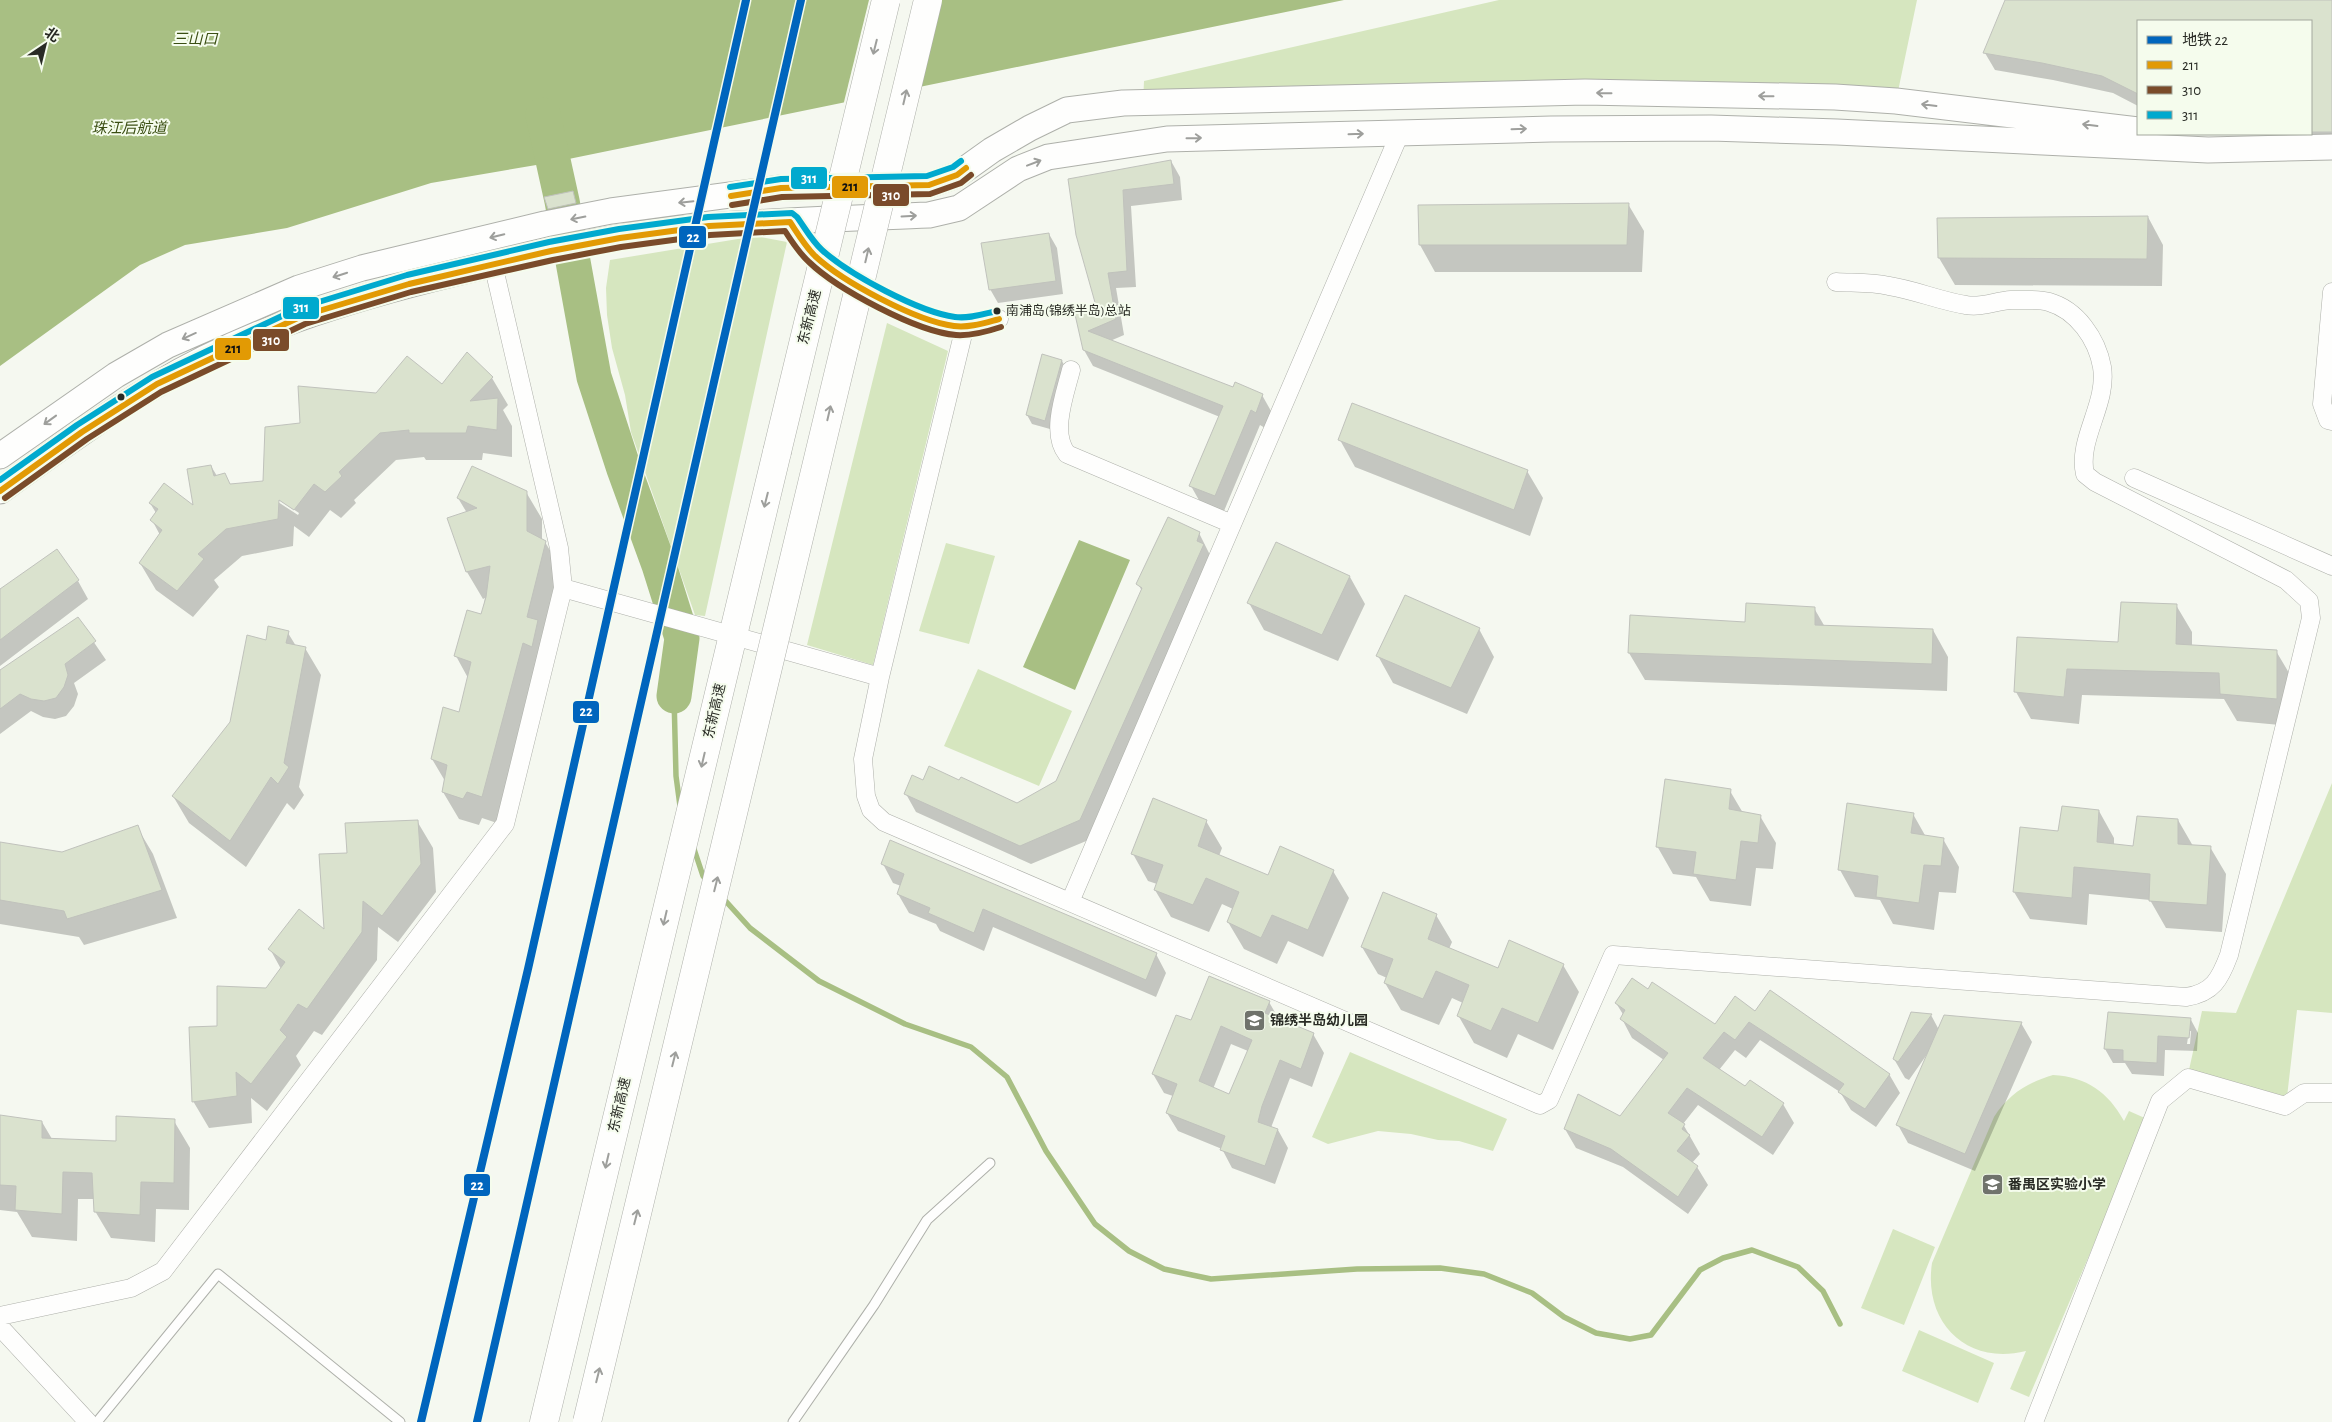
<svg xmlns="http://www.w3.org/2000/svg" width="2332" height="1422" viewBox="0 0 2332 1422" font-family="'Alegreya Sans','Noto Sans SC',sans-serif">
<rect width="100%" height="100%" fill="#f5f8f0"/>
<path fill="#d6e6bf" d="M1499,0h418l-21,101 -753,2 1,-22z
M756,236l31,6 -82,374 -10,-1 -64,-183 -6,-37 -13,-47 -5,-33 -1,-27 4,-28z
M887,323l61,28 -75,314 -66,-20z
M946,543l49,13 -26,88 -50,-13z
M978,669l94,42 -33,75 -95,-40z
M2332,783v230l-35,-3 -10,87 -98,-27 13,-59 34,2z
M1350,1052l157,67 -14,32 -34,-10 -21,-1 -27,-6 -33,-3 -50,13 -16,-7z
M2053,1075c34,2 55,17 71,46l5,-10 18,8 -118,278 -19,-8 16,-38c-59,15 -103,-28 -94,-88l62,-146c15,-23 33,-34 59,-42z
M1893,1229l42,18 -31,78 -43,-17z
M1919,1330l75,33 -16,40 -76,-32z"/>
<path fill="#a8bf83" d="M0,0h1344l-790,162 -123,21 -144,45 -102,17 -45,20 -140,101z
M1079,540l51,20 -55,130 -52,-23z"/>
<path fill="#f5f8f0" d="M869,0h71l-22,91 -75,15z"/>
<path fill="#0003" fill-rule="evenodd" d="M2007,0h325v149l-61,-2 -7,-13h47v-113h-173v85l-25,-13 -60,-13 -58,-10 -10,-17z
M1171,161l9,16 2,23 -51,6 5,81 -20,1 8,47 -14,6 124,48 28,6 9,16 -6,17 -5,-3 -36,86 -24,-9 -9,-16 29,-69 -127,-51 -9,-16 -9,-39 23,-4 -28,-127z
M572,192l8,20 -26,5 -5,-9z
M1628,204l16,27 -2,41h-207l-15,-27z
M2148,217l15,28 -1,41 -207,-1 -16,-27z
M1049,234l8,14 6,46 -65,9 -8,-14z
M467,354l25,24 16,27 -5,5 9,16v31l-29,-4 -1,7h-56l-2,-3 -28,3 -42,40 2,3 -15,15 -11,-8 -21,27 -15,-11 -1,20 -51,10 -28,24 5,7 -26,30 -37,-27 -16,-27 20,-28 -8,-15 4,-7 -6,-10 45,5 16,-42 6,10 14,10 33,-4 37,-57 75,-30 66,-10zM278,499l21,14 -1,2 -20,-13z
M1043,356l19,5 5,9 -17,59 -18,-5 -5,-9z
M1340,440l187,31 16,27 -13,38 -175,-69z
M526,492l16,27v21l3,2 16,27 -64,254 -15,-5 -3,7 -20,-6 -16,-27 2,-11 -13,-22 28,-45 8,-36 -12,-22 26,-41 3,-17 -2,1 -16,-27 -18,-53 18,-6 -9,-15z
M1199,533l15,30 -123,276 -60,25 -115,-52 -10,-18 18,-12 93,22 40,-22 85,-191 -4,-7z
M1350,577l15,27 -27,57 -74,-31 -15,-27z
M78,581l10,18 -88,67v-75z
M2176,605l16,27v14l84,5 16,27v48l-55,-5 -13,-22 -142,-4 -3,29 -48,-5 -15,-27 104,-49z
M1814,608l11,19 108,3 15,27 -1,34 -302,-11 -16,-27z
M78,619l28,41 -32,23 4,11 -4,12 -8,10 -11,3 -12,-2 -12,-6 -31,23v-63z
M1479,629l15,28 -27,57 -74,-31 -15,-27z
M288,633l8,13 9,2 16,27 -22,112 5,8 -10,15 -7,-7 -41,64 -57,-44 -16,-27 58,-73 36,-81z
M1730,791l13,22 17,3 16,27 -3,26 -17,-1 -5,38 -41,-5 -14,-24 -23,-3 -16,-28z
M2099,811l15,27v7l20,2 44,-27 15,26 17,1 16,27 -4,58 -56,-4 -16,-28 -61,-6 -2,31 -57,-6 -16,-27 46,-59z
M1913,814l13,23 17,2 16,28 -3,26 -17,-1 -5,38 -41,-6 -13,-24 -25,-3 -15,-27z
M417,821l16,27 3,44 -38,50 -20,-15 -1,33 -55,75 -8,-4 -18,25 5,9 -34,46 -16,-13 1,25 -43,5 -16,-27 25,-74 49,-38 14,-20 -11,-20 55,-17 24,-78z
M1206,821l16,27 -3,8 50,21 64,-6 16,27 -26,59 -35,-16 -11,23 -33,-15 -16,-27 5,-13 -11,-5 -13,28 -38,-15 -16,-27 2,-6 -9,-3 -15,-27z
M137,827l16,27 24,64 -93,27 -5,-8 -79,-13v-80l62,10z
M883,864l273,90 10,19 -10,24 -163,-70 -9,24 -44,-20 -4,-7 -27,-11 -11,-19 3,-8 -8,-3z
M1436,915l16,27 -3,7 50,21 64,-5 16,27 -26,58 -35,-16 -11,24 -33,-15 -16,-28 5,-12 -11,-5 -13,27 -38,-15 -16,-27 2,-5 -9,-4 -16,-27z
M1648,990l68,36 40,-14 133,62 11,19 -24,34 -25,-17 -11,-18 -80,-52 -14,18 -11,-8 -16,20 26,18 38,16 11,19 -21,32 -75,-50 -15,19 17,30 -8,9 5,4 11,18 -20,29 -65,-47 -47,-19 -11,-19 55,-11 44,-58 -32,-22 -10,-19 2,-3 -8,-13z
M1269,1002l11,19 33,13 11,19 -12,34 -22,-9 -18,47 -1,3 7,2 10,18 -13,36 -43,-16 -10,-19 -44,-18 -11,-18 6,-17 -9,-3 -11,-19 38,-53zM1231,1044l17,7 -18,44 -17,-6z
M2109,1013l82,7 7,13 -1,18 -32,-1 -1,26 -32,-2 -7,-11h-12l-8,-14zM2189,1031h2l-1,13h-3z
M1931,1015l8,15 82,-7 11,19 -57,129 -67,-28 -10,-18 30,-72 -19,27 -4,-2 -11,-19z
M0,1117l42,5 10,17 65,3 57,-21 16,27 -1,62 -33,-1 -1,33 -44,-4 -16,-27v-12h-17l-1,42 -45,-4 -15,-25 -17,-2z"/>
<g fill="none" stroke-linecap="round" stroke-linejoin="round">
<path stroke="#a8bf83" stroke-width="5.5" d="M674,696l2,80 4,30
M693,846l10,30 5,5
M722,897l28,31 69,53 86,43 66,23 36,30 39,74 49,73 34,27 35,18 47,10 146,-10 83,-1 44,6 48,19 32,24 32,16 34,6 21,-4 49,-65 23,-12 29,-8 46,17 25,24 17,33"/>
<path stroke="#a8bf83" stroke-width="35" d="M543,115l19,86 32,176 30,92 35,96 23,73 -8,58"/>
</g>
<path fill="#dae2ce" stroke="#c0c2bc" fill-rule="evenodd" d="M2005,0h327v132h-21v-111h-173v73l-36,-18 -60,-13 -59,-10z
M1171,160l3,24 -51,6 4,81 -19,2 8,46 -28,12 145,56 2,-5 28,12 -7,19 -5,-3 -36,86 -26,-10 34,-80 -140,-56 -9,-40 22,-4 -20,-71 -8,-56z
M573,191l3,12 -28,6 -4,-12z
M1629,203l-2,42h-208l-1,-40z
M2148,216l-1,43 -209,-1 -1,-40z
M1049,233l7,48 -67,9 -8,-47z
M467,352l26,25 -23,24 28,-3 -1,32 -29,-4 -2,7h-57v-3l-29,3 -41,39 3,4 -17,16 -11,-8 -20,26 -15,-10 -1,19 -52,10 -28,25 6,5 -27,32 -38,-28 23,-33 -12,-10 8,-11 -9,-6 15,-20 29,22 -6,-36 24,-4 3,11 11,-3 5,11 33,-3 2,-54 35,-4 -2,-37 78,7 31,-37 35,28z
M1042,354l20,6 -17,61 -19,-6z
M1352,403l176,67 -14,40 -176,-70z
M472,466l55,25v40l19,10 -19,76 11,3 -6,27 -9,-4 -41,154 -15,-5 -4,7 -21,-7 5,-27 -16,-6 12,-52 16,5 12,-50 -17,-6 13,-46 14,4 5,-17 4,-31 -24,6 -19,-54 30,-10 -20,-10z
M1168,517l32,15 -3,9 7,3 -124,276 -60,26 -116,-52 8,-19 11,5 6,-14 30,14 2,-3 56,26 39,-22 86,-193 -6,-4z
M1276,542l74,34 -28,59 -75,-32z
M57,549l22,31 -79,60v-51z
M1405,595l75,33 -29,60 -75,-32z
M2121,602l56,2 -1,40 101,6v49l-57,-5 -1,-21 -152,-4 -3,28 -50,-5 3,-55 101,5z
M1746,603l69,4v18l118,4 -1,35 -304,-11 2,-38 115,7z
M78,617l18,24 -31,23 3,11 -4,12 -8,11 -12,3 -13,-2 -11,-5 -20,15v-39z
M268,626l21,5 -3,12 20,4 -22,116 5,4 -11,17 -7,-7 -41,64 -58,-45 58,-74 17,-87 19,5z
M1665,779l66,10 -2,20 32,6 -3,28 -17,-2 -5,39 -43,-6 3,-22 -40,-5z
M1153,798l54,22 -9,26 70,29 12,-29 54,24 -26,60 -36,-15 -11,23 -34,-16 12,-30 -33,-14 -13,27 -39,-15 9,-25 -32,-11z
M1847,803l67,10 -3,20 33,5 -3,28 -17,-1 -5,38 -43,-6 2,-21 -40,-6z
M2062,806l37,4 -2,32 36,4 4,-30 41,3v25l33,2 -4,59 -58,-4 1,-27 -76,-7 -2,31 -59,-6 7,-65 38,4z
M418,820l3,44 -39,52 -19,-15 -1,31 -55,77 -9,-5 -18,26 7,7 -36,47 -15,-12 1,24 -45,6 -3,-75 28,-1v-40l49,2 19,-26 -17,-13 31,-40 25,20 -5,-75 28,-1 -2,-30z
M138,825l24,65 -95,29 -3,-8 -64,-11v-58l62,10z
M890,840l267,113 -11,27 -163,-71 -9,24 -46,-20 2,-5 -33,-14 7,-20 -23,-10z
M1383,892l54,22 -9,25 70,29 11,-28 55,24 -26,59 -36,-15 -11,23 -34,-15 12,-31 -33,-14 -13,28 -39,-16 9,-24 -32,-12z
M1209,976l61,25 -5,12 49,20 -13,36 -21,-9 -18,46 -4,16 20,7 -13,37 -45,-16 5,-14 -59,-23 11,-29 -25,-10 24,-59 15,5zM1221,1026l31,14 -23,54 -30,-13z
M1632,978l16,11 4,-7 63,42 20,-28 20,15 15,-21 120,84 -25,35 -27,-17 6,-8 -95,-62 -14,18 -11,-8 -21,26 42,28 5,-6 34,23 -22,34 -75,-49 -19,25 17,11 -3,5 8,6 -13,16 21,15 -20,31 -67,-48 -47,-20 14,-35 42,22 48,-63 -48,-34 5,-9 -10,-7z
M1911,1012l21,2 -34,48 -5,-3z
M2108,1012l83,6 -2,20 -31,-2 -1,27 -34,-2v-11l-19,-1z
M1944,1015l78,7 -57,132 -69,-29z
M0,1115l42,6v17l74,3v-25l59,3 -1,64 -33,-1 -1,33 -46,-3 -2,-39 -29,-1 -1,42 -47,-4 1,-24 -16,-1z"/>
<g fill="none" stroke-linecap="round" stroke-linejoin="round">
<defs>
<path id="lane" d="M97,1422l121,-148 182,148
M793,1422l81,-117 53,-85 63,-57"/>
<path id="street" d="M790,222c8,12 15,24 25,34 20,20 112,69 139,70 16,2 30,-3 45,-7
M2332,292l-10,112 6,16 4,1
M965,326l-85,351 -17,82 3,37 5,14 13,12 656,283 9,-5 64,-145 573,42c27,-4 34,-18 43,-42l82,-337 -2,-17 -23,-21 -191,-98 -10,-8c-8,-35 23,-70 17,-107 -5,-28 -25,-57 -53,-65 -11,-3 -26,-2 -38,-2 -15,1 -30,8 -45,5 -26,-4 -51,-15 -77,-19 -17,-4 -35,-3 -53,-4
M1071,370c-6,24 -21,63 -4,84l165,70
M2134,478l198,88
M563,588l317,89
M1070,902l330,-769
M0,1316l131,-28 32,-17 342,-447 58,-236 -4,-40 -66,-284
M0,1327l88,95
M2034,1422l126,-321 28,-23 97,28 19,-13h28"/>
<path id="secondary" d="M0,456l116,-81 52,-30 131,-57 63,-20 183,-44 66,-13 170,-23 148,-3 28,-10 35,-25 38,-22 37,-18 56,-7 462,-11 250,5 61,4 242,29
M0,491c51,-37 102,-74 156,-106 100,-60 213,-92 325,-118 75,-18 152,-35 230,-41 72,-6 145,-8 218,-11l30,-7 59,-39 30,-12 119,-18 384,-10 160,-1 126,4 371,18 124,-3"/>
<path id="highway" d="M544,1422l233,-970"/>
</defs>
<use href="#lane" stroke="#aeb0aa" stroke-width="11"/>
<use href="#street" stroke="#aeb0aa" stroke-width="19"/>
<use href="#secondary" stroke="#aeb0aa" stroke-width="27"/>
<use href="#highway" stroke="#aeb0aa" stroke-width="29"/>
<use href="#lane" stroke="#fefefd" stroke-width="9"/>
<use href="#street" stroke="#fefefd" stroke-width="18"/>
<use href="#secondary" stroke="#fefefd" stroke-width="25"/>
<use href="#highway" stroke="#fefefd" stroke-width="28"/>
<defs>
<path id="highway-bridge" d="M777,452l109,-452
M587,1422l341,-1422"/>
</defs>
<use href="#highway-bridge" stroke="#aeb0aa" stroke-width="29" stroke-linecap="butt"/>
<use href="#highway-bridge" stroke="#fefefd" stroke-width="28"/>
<defs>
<path id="bus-1" d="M731,196l50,-8 148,-3 28,-10 9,-7
M0,491l82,-59 75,-48 145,-68 107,-32 142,-33 69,-13 89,-12 81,-4c8,12 15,24 25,34 28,26 101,65 139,70 15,2 30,-3 45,-7"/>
<path id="bus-2" d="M732,205l50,-8 148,-3 31,-11 10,-8
M5,498l82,-59 74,-47 144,-68 106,-32 142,-32 68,-13 89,-12 75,-4c7,11 14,22 24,31 28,27 108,70 147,73 15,1 30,-3 45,-8"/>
<path id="bus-3" d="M730,187l51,-8 146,-3 26,-9 8,-6
M0,480l77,-55 75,-48 147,-69 108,-33 142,-33 70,-13 89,-12 84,-4 5,4c8,11 15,24 25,33 28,25 97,62 133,67 14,2 28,-3 42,-6"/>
</defs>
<use href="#bus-1" stroke="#f5fced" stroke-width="10"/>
<use href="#bus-2" stroke="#f5fced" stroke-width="10"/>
<use href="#bus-3" stroke="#f5fced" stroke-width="10"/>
<use href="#bus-1" stroke="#e29a04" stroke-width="6"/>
<use href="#bus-2" stroke="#7a4b2a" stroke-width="6"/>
<use href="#bus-3" stroke="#00a9ce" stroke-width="6"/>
<defs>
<path id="metro-1" d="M421,1422l107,-453 218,-969
M477,1422l324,-1422"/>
</defs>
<use href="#metro-1" stroke="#f5fced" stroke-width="11"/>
<use href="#metro-1" stroke="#0065bd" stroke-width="8"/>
</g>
<defs><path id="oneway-shaft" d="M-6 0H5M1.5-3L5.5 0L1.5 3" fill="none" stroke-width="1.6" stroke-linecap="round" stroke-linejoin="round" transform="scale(1.25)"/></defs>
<g stroke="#9e9f9c">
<use href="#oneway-shaft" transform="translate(875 47) rotate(104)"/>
<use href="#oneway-shaft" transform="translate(1604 93) rotate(-179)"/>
<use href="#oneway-shaft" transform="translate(1766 96) rotate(-179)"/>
<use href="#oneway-shaft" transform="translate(905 97) rotate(-77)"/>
<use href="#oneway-shaft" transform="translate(1929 105) rotate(-173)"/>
<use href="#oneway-shaft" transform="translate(2090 125) rotate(-173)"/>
<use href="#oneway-shaft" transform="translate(1519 129) rotate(-2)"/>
<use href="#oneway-shaft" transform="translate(1356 134) rotate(-2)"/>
<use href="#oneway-shaft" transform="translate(1194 138) rotate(-1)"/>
<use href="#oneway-shaft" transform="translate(1034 163) rotate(-21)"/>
<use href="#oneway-shaft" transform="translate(686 202) rotate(174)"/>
<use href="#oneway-shaft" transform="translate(909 216) rotate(-3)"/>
<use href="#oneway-shaft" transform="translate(578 218) rotate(169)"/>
<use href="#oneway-shaft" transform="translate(497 236) rotate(167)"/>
<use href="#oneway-shaft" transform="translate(867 255) rotate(-77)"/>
<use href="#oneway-shaft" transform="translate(340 275) rotate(162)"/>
<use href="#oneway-shaft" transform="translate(189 336) rotate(156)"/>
<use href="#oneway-shaft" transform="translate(829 413) rotate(-77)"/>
<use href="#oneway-shaft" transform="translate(50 420) rotate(144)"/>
<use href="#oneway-shaft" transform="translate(766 500) rotate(104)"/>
<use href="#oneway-shaft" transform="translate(703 760) rotate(103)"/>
<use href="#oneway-shaft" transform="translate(716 884) rotate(-76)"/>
<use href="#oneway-shaft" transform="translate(665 918) rotate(103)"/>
<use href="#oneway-shaft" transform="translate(674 1059) rotate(-76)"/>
<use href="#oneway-shaft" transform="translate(607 1161) rotate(103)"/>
<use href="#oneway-shaft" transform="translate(636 1217) rotate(-76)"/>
<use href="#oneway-shaft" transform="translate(598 1375) rotate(-76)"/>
</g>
<defs>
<symbol id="school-square" viewBox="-11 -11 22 22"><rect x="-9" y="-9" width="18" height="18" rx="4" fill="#70736c" stroke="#f5fced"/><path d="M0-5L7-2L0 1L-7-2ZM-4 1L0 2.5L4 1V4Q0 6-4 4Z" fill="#fff"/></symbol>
</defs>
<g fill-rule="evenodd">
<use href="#school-square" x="1242" y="1008" width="25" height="25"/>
<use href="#school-square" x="1980" y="1172" width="25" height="25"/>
</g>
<g fill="#292b25" stroke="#f5fced" stroke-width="2">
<circle cx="997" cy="311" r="4.5"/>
<circle cx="121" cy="397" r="4.5"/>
</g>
<g text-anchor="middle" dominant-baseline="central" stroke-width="4" stroke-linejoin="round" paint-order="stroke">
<g font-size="13" fill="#292b25" stroke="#f5fced" text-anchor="start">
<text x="1006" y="311">南浦岛(锦绣半岛)总站</text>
</g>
<g font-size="14" fill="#292b25" stroke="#f5fced">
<text transform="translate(810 317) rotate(-76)">东新高速</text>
<text transform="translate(715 711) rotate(-77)">东新高速</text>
<text transform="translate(620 1105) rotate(-77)">东新高速</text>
</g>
<g font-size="14" font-weight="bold" fill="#292b25" stroke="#f5fced" text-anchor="start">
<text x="1270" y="1021">锦绣半岛幼儿园</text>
<text x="2008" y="1185">番禺区实验小学</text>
</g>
<g font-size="15" font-style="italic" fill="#3a4e12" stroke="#f5fced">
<text x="195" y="39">三山口</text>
<text x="129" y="128">珠江后航道</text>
</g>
</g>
<g stroke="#f5fced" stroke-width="2">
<rect x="790" y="166" width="38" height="24" rx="5" fill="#00a9ce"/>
<rect x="831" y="175" width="38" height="24" rx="5" fill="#e29a04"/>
<rect x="872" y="183" width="38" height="24" rx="5" fill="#7a4b2a"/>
<rect x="678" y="225" width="29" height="24" rx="5" fill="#0065bd"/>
<rect x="282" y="296" width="38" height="24" rx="5" fill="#00a9ce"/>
<rect x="252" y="328" width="38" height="24" rx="5" fill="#7a4b2a"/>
<rect x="214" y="337" width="38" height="24" rx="5" fill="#e29a04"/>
<rect x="572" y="700" width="28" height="24" rx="5" fill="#0065bd"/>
<rect x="463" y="1173" width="28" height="24" rx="5" fill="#0065bd"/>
</g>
<g font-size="14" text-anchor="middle" font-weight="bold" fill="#fff">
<text x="809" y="183">311</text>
<text x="891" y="200">310</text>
<text x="693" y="242">22</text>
<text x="301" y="312">311</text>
<text x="271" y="345">310</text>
<text x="586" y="716">22</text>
<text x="477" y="1190">22</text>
</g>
<g font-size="14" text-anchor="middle" font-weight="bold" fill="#111">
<text x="850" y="191">211</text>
<text x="233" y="353">211</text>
</g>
<rect x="2137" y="20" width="175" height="115" fill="#f5fced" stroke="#a3a89d"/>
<rect x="2147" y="36" width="25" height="8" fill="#0065bd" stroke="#a3a89d"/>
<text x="2182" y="45" font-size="15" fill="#292b25">地铁 22</text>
<rect x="2147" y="61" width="25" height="8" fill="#e29a04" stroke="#a3a89d"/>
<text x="2182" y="70" font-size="15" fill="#292b25">211</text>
<rect x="2147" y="86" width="25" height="8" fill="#7a4b2a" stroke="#a3a89d"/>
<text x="2182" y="95" font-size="15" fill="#292b25">310</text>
<rect x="2147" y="111" width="25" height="8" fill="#00a9ce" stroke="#a3a89d"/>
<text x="2182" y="120" font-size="15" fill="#292b25">311</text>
<g transform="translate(45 45) rotate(35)" stroke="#f5fced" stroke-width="4" paint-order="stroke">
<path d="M0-4L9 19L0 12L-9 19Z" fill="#292b25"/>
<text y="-8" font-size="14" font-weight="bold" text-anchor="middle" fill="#292b25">北</text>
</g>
</svg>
